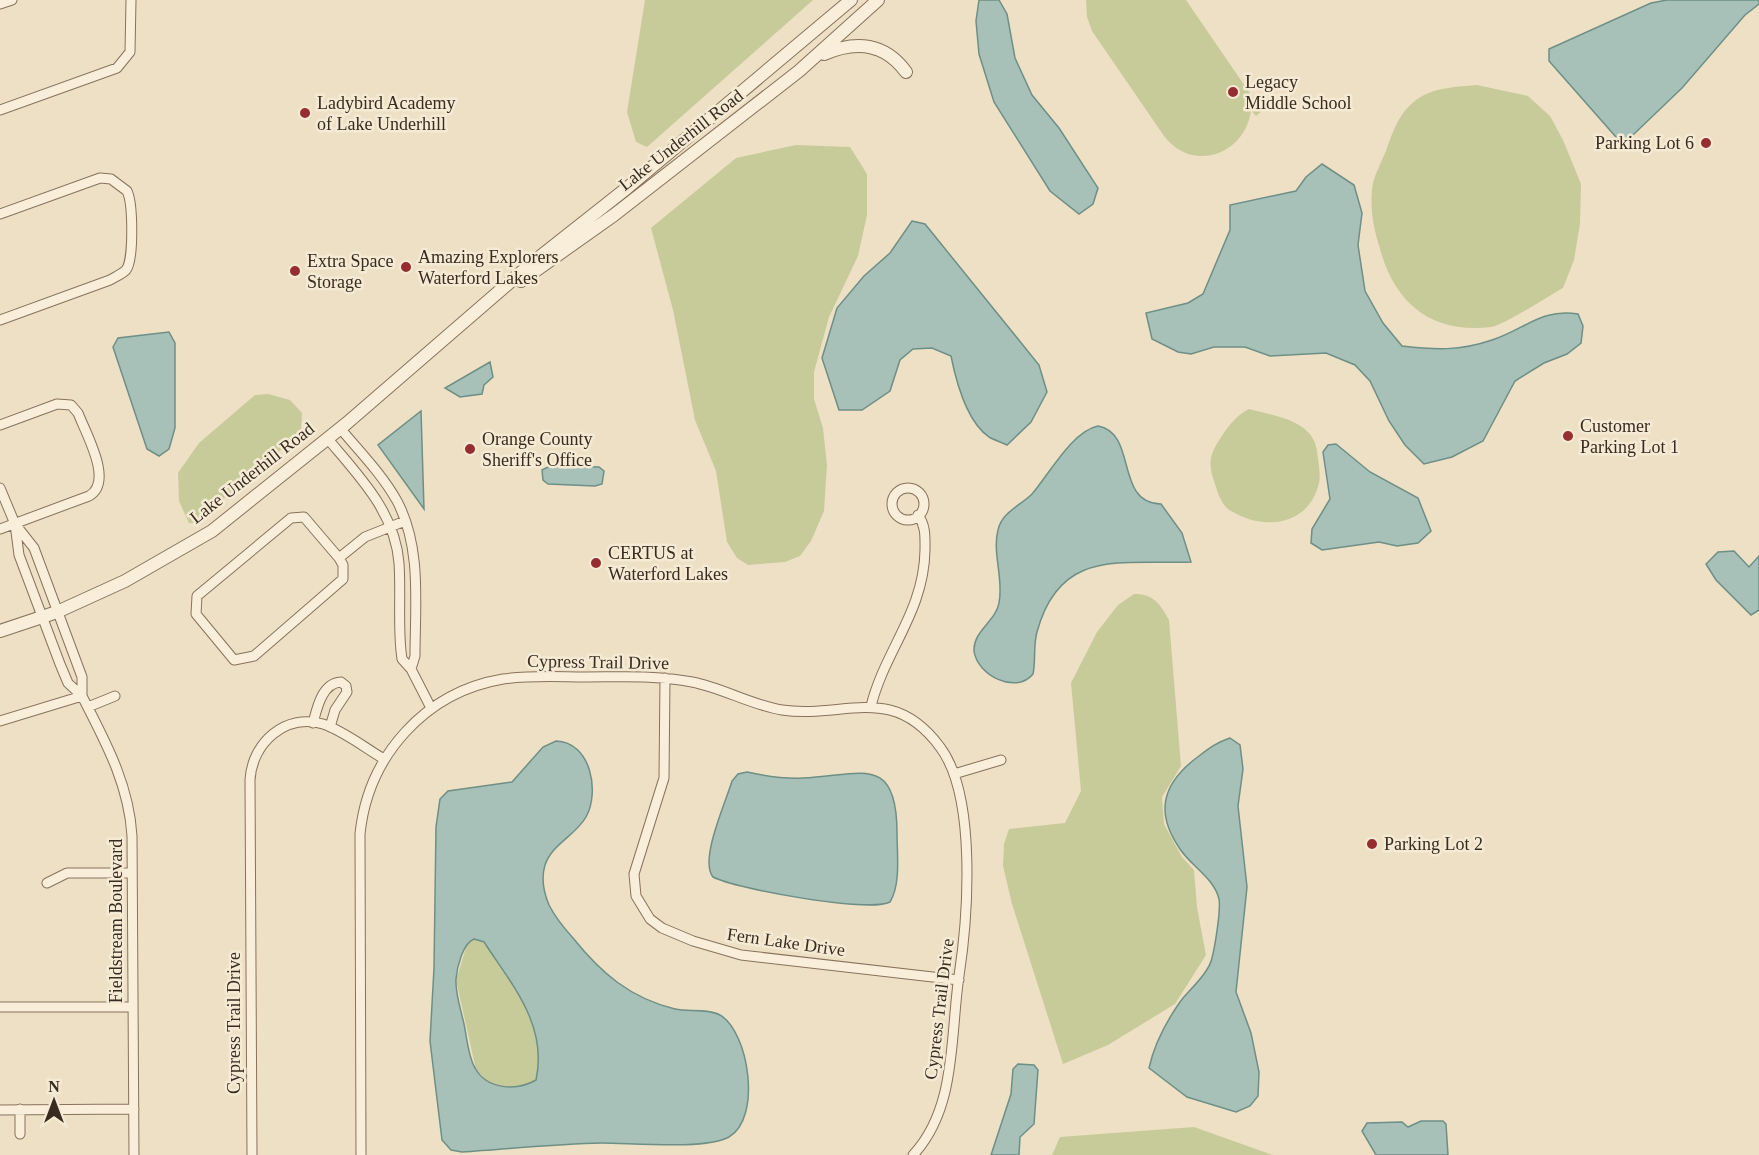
<svg xmlns="http://www.w3.org/2000/svg" width="1759" height="1155" viewBox="0 0 1759 1155" font-family="Georgia,serif">
<rect width="100%" height="100%" fill="#ede0c5"/>
<path fill="#c7cb99" d="M645,0h168l-166,147 -11,-5 -9,-30z
M1086,0h100l76,111 -6,5 -5,-6c-5,44 -58,64 -87,26l-72,-105 -5,-14z
M1477,85l51,11 22,20 13,24 18,44 -1,40 -6,36 -11,28c-15,8 -58,37 -72,39 -59,7 -96,-23 -111,-78 -6,-20 -10,-38 -8,-59 1,-13 9,-27 14,-39 7,-20 14,-41 33,-53 17,-11 38,-11 58,-13z
M796,145l54,2 17,27v41l-9,41 -29,61 -15,55v27l9,29 4,37 -3,46 -13,30 -11,15 -15,6 -37,3 -11,-7 -10,-16 -11,-71 -21,-51 -22,-110 -22,-82 85,-70z
M268,394l22,6 12,13 -1,16 -4,7 -95,81 -6,6h-7l-10,-22 -1,-28 21,-30 56,-48z
M1249,409c26,7 64,11 68,42 1,9 4,24 2,32 -10,43 -55,48 -88,28 -9,-5 -13,-17 -16,-27 -6,-17 -7,-26 3,-42 7,-12 18,-27 31,-33z
M1134,594c20,0 26,10 35,26l12,146 -19,31 2,27 18,33 12,13 3,37 9,48 -31,49 -67,41 -45,19 -51,-160 -9,-38 1,-22 5,-15 56,-6 16,-32 -10,-108 26,-51 21,-27z
M477,939c10,4 15,16 21,24 27,35 48,72 38,117l-9,5 -20,2 -19,-5 -12,-12 -20,-90 12,-39z
M1194,1127l79,28h-221l8,-18z"/>
<path fill="#a7c1b8" stroke="#6e8f86" stroke-width="1.5" fill-rule="evenodd" d="M979,0h20l8,14 8,44 17,37 27,33 39,60 -5,16 -14,10 -29,-23 -56,-89 -15,-48 -3,-33z
M1667,0h92v4l-14,11 -63,73 -48,46 -7,5 -11,-2 -67,-76v-12l102,-46z
M1322,164l32,21 8,28 -4,32 7,46 18,32 19,23c33,4 58,5 90,-6 32,-10 49,-32 86,-26l5,12 -2,17 -14,11 -23,9 -29,18 -32,60 -31,16 -28,7 -19,-19 -16,-24 -19,-40 -15,-16 -29,-12 -56,3 -25,-9h-31l-23,7 -13,-2 -26,-13 -6,-26 42,-10 15,-9 27,-64v-25l66,-14 10,-14z
M912,221l13,3 114,141 8,27 -16,30 -24,23c-6,-3 -13,-5 -18,-8 -23,-16 -33,-56 -38,-81l-19,-8 -19,1 -13,11 -10,31 -28,19h-23l-17,-52 15,-50 27,-32 26,-23z
M169,332l6,11v85l-6,21 -10,7 -12,-7 -34,-102 5,-9z
M490,362l3,15 -9,8 -2,9 -22,3 -15,-9z
M421,411l3,98 -46,-64z
M1098,426c40,7 16,77 63,78l21,29 9,29c-69,3 -131,-15 -154,70 -4,14 -1,28 -4,42 -17,21 -56,1 -59,-23 -1,-20 22,-30 25,-48 5,-24 -7,-50 -1,-73 4,-18 22,-24 34,-36 16,-18 40,-63 66,-68z
M1336,444l34,28 48,26 13,33 -13,12 -21,3 -18,-4 -57,8 -11,-7 1,-14 18,-30 -7,-47 5,-7z
M550,466l49,1 5,4 -2,13 -7,2 -47,-2 -5,-4 -1,-10z
M1734,551l15,16 10,-11v54l-8,5 -35,-35 -10,-16 12,-12z
M1230,738l10,7 3,24 -5,37 9,81 -11,105 15,41 8,39 -1,24 -8,10 -14,6 -49,-15 -38,-29c5,-23 17,-46 31,-66 9,-12 29,-29 32,-44 3,-12 9,-48 7,-59 -5,-21 -28,-33 -39,-50 -25,-36 -18,-64 15,-90 12,-9 20,-16 35,-21z
M556,741c35,1 44,51 30,76 -11,19 -34,27 -41,48 -4,13 -1,28 4,40 6,12 15,23 24,33 28,35 57,60 102,71 13,3 33,-1 45,6 29,17 42,103 9,122 -24,13 -97,6 -127,6 -47,1 -93,6 -140,9l-11,-2 -9,-10 -12,-99 4,-73 2,-141 4,-28 8,-8 64,-9 31,-35zM474,939l10,3c28,43 64,83 52,138 -19,11 -49,10 -61,-12 -7,-12 -8,-30 -11,-44 -3,-14 -9,-31 -8,-45 1,-12 7,-36 18,-40z
M747,772c18,4 37,7 56,6 56,-2 94,-26 94,55 0,21 4,51 -7,69 -21,11 -154,-13 -177,-25 -14,-17 13,-75 19,-96l6,-7z
M1018,1064l16,1 4,5 -4,54 -14,13 -1,18h-28l20,-61 2,-25z
M1421,1121h22l3,3 2,31h-72l-14,-24 5,-8 35,-1 6,5z"/>
<g fill="none" stroke-linecap="round" stroke-linejoin="round">
<defs>
<path id="minor" d="M0,4l12,-4
M0,110l117,-42 13,-16 1,-52
M0,214l100,-36 11,1 16,12c6,12 7,69 -1,79 -4,4 -11,7 -16,10l-110,40
M0,425l57,-21 14,1 7,8c8,21 36,69 11,83l-89,33
M327,438c32,38 68,74 72,125 2,29 -1,59 2,88l1,8 9,10 4,-13c0,-51 7,-108 -18,-155 -15,-27 -38,-50 -57,-73
M0,488l15,36
M892 504a16 16 0 1 1 32 0a16 16 0 1 1-32 0Z
M304,517l35,41 4,7v14l-89,77 -20,4 -38,-46 1,-18 94,-78z
M15,524l19,24 48,129v19l-14,-13 -8,-19 -41,-109z
M339,558l26,-21 40,-16
M411,669l20,39
M665,678l-1,100 -30,96 2,22 14,23 12,9 31,13 48,14 218,25
M871,706c14,-56 53,-94 54,-156 0,-13 1,-24 -7,-35
M88,707l27,-11
M0,721l82,-25c23,45 47,88 50,140l2,319
M313,723c4,-15 9,-40 28,-41l5,4 1,6 -12,18 -5,17
M954,774l47,-14
M47,883l20,-10h65
M0,1007h133
M20,1109v25
M0,1110l134,-1
M252,1155l-2,-375c2,-37 35,-67 73,-56 21,7 42,24 61,35
M361,1155l-1,-321c8,-78 65,-142 143,-155 28,-4 56,-2 84,-2 35,0 70,-2 105,5 31,6 59,23 90,28 62,9 110,-28 158,37 37,49 28,170 19,229 -9,60 -2,132 -46,179"/>
<path id="tertiary" d="M824,54c32,-14 61,-11 82,18
M521,281l93,-66 185,-144 79,-71
M0,631l57,-19 68,-31 87,-50 135,-108 185,-160 95,-75 224,-188"/>
</defs>
<use href="#minor" stroke="#88725c" stroke-width="11"/>
<use href="#tertiary" stroke="#88725c" stroke-width="14"/>
<use href="#minor" stroke="#f8eed9" stroke-width="9"/>
<use href="#tertiary" stroke="#f8eed9" stroke-width="12"/>
</g>
<g fill="#962d31" stroke="#f5ebd5" stroke-width="2">
<circle cx="1233" cy="92" r="6"/>
<circle cx="305" cy="113" r="6"/>
<circle cx="1706" cy="143" r="6"/>
<circle cx="406" cy="267" r="6"/>
<circle cx="295" cy="271" r="6"/>
<circle cx="1568" cy="436" r="6"/>
<circle cx="470" cy="449" r="6"/>
<circle cx="596" cy="563" r="6"/>
<circle cx="1372" cy="844" r="6"/>
</g>
<g text-anchor="middle" dominant-baseline="central" stroke-width="5" stroke-linejoin="round" paint-order="stroke">
<g font-size="18" fill="#392b1f" stroke="#f5ebd5" text-anchor="start">
<text x="1245" y="82">Legacy<tspan x="1245" dy="21">Middle School</tspan></text>
<text x="317" y="103">Ladybird Academy<tspan x="317" dy="21">of Lake Underhill</tspan></text>
<text x="1694" y="143" text-anchor="end">Parking Lot 6</text>
<text x="418" y="257">Amazing Explorers<tspan x="418" dy="21">Waterford Lakes</tspan></text>
<text x="307" y="261">Extra Space<tspan x="307" dy="21">Storage</tspan></text>
<text x="1580" y="426">Customer<tspan x="1580" dy="21">Parking Lot 1</tspan></text>
<text x="482" y="439">Orange County<tspan x="482" dy="21">Sheriff's Office</tspan></text>
<text x="608" y="553">CERTUS at<tspan x="608" dy="21">Waterford Lakes</tspan></text>
<text x="1384" y="844">Parking Lot 2</text>
</g>
<g font-size="18" fill="#392b1f" stroke="#f5ebd5">
<text transform="translate(681 140) rotate(-38)">Lake Underhill Road</text>
<text transform="translate(252 473) rotate(-38)">Lake Underhill Road</text>
<text transform="translate(598 662) rotate(1)">Cypress Trail Drive</text>
<text transform="translate(116 921) rotate(-90)">Fieldstream Boulevard</text>
<text transform="translate(786 942) rotate(8)">Fern Lake Drive</text>
<text transform="translate(939 1009) rotate(-83)">Cypress Trail Drive</text>
<text transform="translate(234 1023) rotate(-90)">Cypress Trail Drive</text>
</g>
</g>
<g transform="translate(54 1101)" stroke="#f5ebd5" stroke-width="4.5" paint-order="stroke">
<path d="M0-4.5L10 22L0 15L-10 22Z" fill="#392b1f"/>
<text y="-9" font-size="16" font-weight="bold" text-anchor="middle" fill="#392b1f">N</text>
</g>
</svg>
